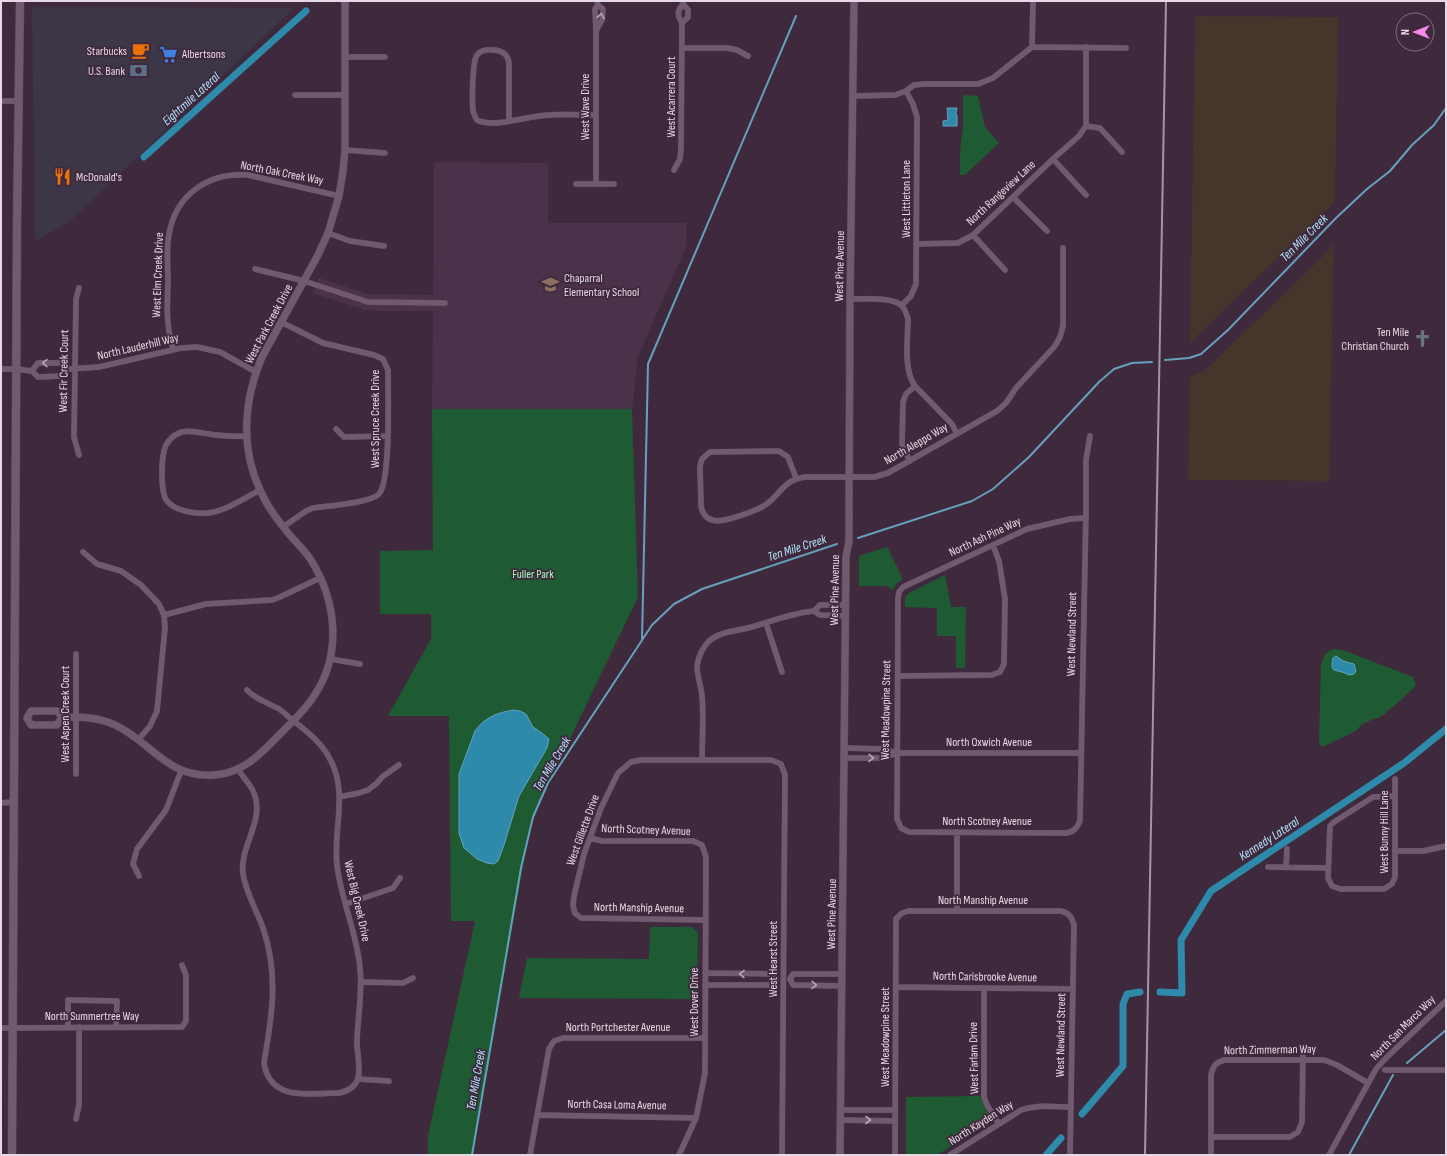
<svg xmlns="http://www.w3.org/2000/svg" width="1447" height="1156" viewBox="0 0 1447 1156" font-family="'Sofia Sans Condensed',sans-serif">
<rect width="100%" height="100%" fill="#3f293d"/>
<path fill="#3c3647" d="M32,7l262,1 -225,214 -34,19z"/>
<path fill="#46352b" d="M1195,16l143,1 -3,185 -145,141z
M1334,244l-5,237 -141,-1 2,-103 13,-5 116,-112z"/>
<path fill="#4b314a" d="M434,162l114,1v60h138v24l-48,110 -6,52h-200l1,-98h-53l-15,-1 -53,-17 7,-15 49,16 65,1z"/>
<path fill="#1e5b32" d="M963,95l15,1 7,31 14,16 -34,32h-5v-19l1,-15 2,-12z
M432,409h200l6,188 -107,223 -58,335h-45v-19l47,-215h-24l-2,-205h-61l43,-77v-25h-51v-63l53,-1z
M887,547l16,32 -7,5 -3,6 -7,-4h-27v-30z
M945,575l6,32h15l-1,61h-9v-32h-19v-28l-32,-1v-10l4,-4z
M1333,649l10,1 70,27 3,8 -15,15 -18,15 -5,3 -5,1 -12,6 -5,6 -34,16 -3,-4 2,-79 4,-10z
M650,927h42l6,5 -1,67 -178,-1 8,-40 122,1z
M980,1096l10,21 -3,7 -50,31h-31v-58z"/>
<path fill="#2e8aab" stroke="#65a1bc" d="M947,108h10l-1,5 1,3v10h-14v-5l5,-1z
M1336,656l7,5 11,3 2,7 -2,3 -5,1c-12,-7 -20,0 -16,-17z
M513,710l7,1 6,3 7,13 9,6 7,6 -2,9 -28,48 -15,49 -6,16 -4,3 -7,-1 -10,-4 -13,-11 -5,-15v-59l16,-43c10,-14 22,-18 38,-21z"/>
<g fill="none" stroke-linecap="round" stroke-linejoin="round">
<path stroke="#65a1bc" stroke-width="2" d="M1165,360l24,-2 12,-4 27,-24 108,-112 31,-29 23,-18 22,-26 22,-20 12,-17
M858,538l114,-37 21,-12 36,-32 70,-75 15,-13 18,-6 20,-1
M642,640l6,-276 148,-348
M1407,1063l39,-33
M472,1155l49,-287 12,-51 15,-34 104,-158 22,-21 28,-15 135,-45
M1349,1155l44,-80"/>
<path stroke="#2e8aab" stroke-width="7" d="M144,157l162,-146
M1160,992l22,1 -1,-53 30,-49 193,-128 42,-34
M1082,1114l41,-48v-62l4,-10 13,-2
M1046,1155l15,-17"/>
<defs>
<path id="minor" d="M597,1l1,4 -3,4 1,22 6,-11 1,-11 -5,-4
M683,4l5,6v7l-6,6c-5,-8 -5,-12 1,-19z
M1032,47l1,-46
M682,48h46l9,2 11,6
M345,57h40
M295,95h50
M853,96l42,-1 11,-4 8,-6 11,-1h53l15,-6 39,-31 94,1
M1,101h17
M509,121v-57c0,-4 -1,-6 -3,-9 -6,-6 -23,-8 -29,0 -5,7 -5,46 -4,56 1,3 2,6 4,9 18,9 52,-5 73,-5 15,-1 31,0 46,0
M1086,126v-79
M1086,126l14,2 22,24
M345,150l40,3
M1053,159l33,36
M674,170l6,-11 1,-11 1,-125
M576,184h38
M596,184v-153
M1013,197l34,34
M328,233l22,8 34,5
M973,235l32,35
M916,244l42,-1 15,-8 80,-76 26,-23 7,-10
M255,269l49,12 64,21 77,1
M850,299c13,0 41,-2 51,6 4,3 5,8 7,14 0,20 -5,50 7,67l37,38 5,10
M902,305l9,-9 5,-12 1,-167 -4,-13 -7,-13
M281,322l42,21 51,12 9,4 5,11c0,22 3,111 -9,124 -8,9 -53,12 -66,14l-7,3 -23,16
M173,349c-7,-23 -6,-43 -5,-66 0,-16 -2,-33 1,-49 7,-40 40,-62 79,-59l91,21
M1,369h15l16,2 6,6 24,-1 6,-7 -7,-6h-23l-6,8
M68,369l31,-2 82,-19 16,-1 23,5 36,20
M336,429l8,8 43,-1
M246,436c-10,1 -20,0 -30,-1 -12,-1 -28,-7 -39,-1 -4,2 -8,6 -11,11 -5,10 -6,47 1,56 8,10 28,13 40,12 17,-1 38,-15 53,-23
M79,455l-5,-18 2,-138 3,-11
M910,461l-6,-11 -2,-6 1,-42 3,-8 9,-8
M796,478l-8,-21 -9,-6 -69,1 -8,7 -2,7 1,40c1,6 4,12 11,14 9,4 48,-10 56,-17 14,-11 16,-23 37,-26h69l14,-4 109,-62 9,-8 10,-15 39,-42 5,-9 3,-11v-78
M1085,518l-15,1 -43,10 -124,58 -4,5 -1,6 -1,221 4,9 8,4 157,1c8,-1 11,-5 14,-12l6,-312v-49l4,-24
M83,552l14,12 24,7 20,14 18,19 5,11 1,13 -8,83 -7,15 -12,14
M164,615l42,-11 66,-4 8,-3 40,-19
M846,616l-26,-1 -6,-4 6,-6h26
M766,623l16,49
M330,659l30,5
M898,676l94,-1 8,-3 4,-8 1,-65 -6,-38 -6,-16
M845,748l37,1 15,4h184
M844,758h39l14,-5
M702,760c0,-21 2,-43 0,-64 -1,-11 -5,-20 -5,-30 1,-9 6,-19 12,-25 12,-10 28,-10 43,-14 20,-6 40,-14 62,-16
M238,769c4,7 10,13 14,20 16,29 -13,56 -9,85 3,19 14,37 20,54 16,47 9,88 1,135 6,39 45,30 75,30 28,-6 19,-28 18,-49 0,-25 6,-50 3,-76 -3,-35 -19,-68 -23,-103 -4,-35 11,-71 -6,-104 -9,-19 -26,-31 -41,-43 -5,-4 -9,-9 -15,-11 -10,-6 -20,-8 -28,-17
M76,774v-120
M1395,779v98l-3,7 -8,5h-44l-8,-3 -4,-8 2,-52 4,-4 39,-25 22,-1
M339,797l20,-4 9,-3 9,-7 5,-6 17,-12
M1,803l12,-1
M590,838l12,3h91l9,4 4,12 -1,216 -9,45 -17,37
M1395,851h28l23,-5
M1268,867l60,1
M1286,867l1,-18
M139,876l-6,-12 4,-15 29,-39 15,-39
M346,904l47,-16 7,-10
M957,911v-79
M706,920l-125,-2 -6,-5 -2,-7 1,-10 10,-42 17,-46 17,-35 13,-11 10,-2h130l10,4 4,11 -3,380
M705,973l68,1 3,5
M790,979l3,6 49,1
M790,979l3,-5h49
M361,982l42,1 10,-5
M705,985h68l3,-6
M896,987l177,2
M984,988v109l3,8 12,19
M68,1027v-27l49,1 -1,26
M1,1028l181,-1 4,-6v-46l-4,-10
M1385,1070h61
M358,1079l31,2
M841,1110h54
M537,1115l159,3
M76,1119l3,-14v-78
M841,1120l54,1
M1211,1137h79l8,-5 4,-10 1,-72
M530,1155l19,-106 5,-8 9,-3h142
M895,1155l1,-236 6,-6 6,-2h153c8,2 11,6 13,14l-4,230
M950,1155l71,-45c16,-6 33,-3 50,-3
M1211,1155v-80c2,-9 5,-13 14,-15h99l13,5 31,18
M1329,1155l47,-86 10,-11 60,-57"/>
<path id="tertiary" d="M31,711h26l5,6 -5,8h-26l-4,-7z
M62,717c19,0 36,0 53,8 37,17 51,53 99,50 32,-2 50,-25 71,-46 10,-10 21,-20 29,-33 28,-42 23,-94 -3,-136 -7,-11 -18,-20 -26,-31 -10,-12 -19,-25 -25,-39 -20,-43 -16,-91 2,-133l56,-102 10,-22 11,-37 4,-25 2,-21v-149
M840,1155l6,-598 3,-16v-20l1,-222 4,-298"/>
<path id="secondary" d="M12,1155l5,-933 3,-221"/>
</defs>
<use href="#minor" stroke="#574556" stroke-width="6"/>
<use href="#tertiary" stroke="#574556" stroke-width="8"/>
<use href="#secondary" stroke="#574556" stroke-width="9"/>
<use href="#minor" stroke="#71596f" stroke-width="5.5"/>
<use href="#tertiary" stroke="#71596f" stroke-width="7"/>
<use href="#secondary" stroke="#71596f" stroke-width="8"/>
<path stroke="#a594a4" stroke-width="2" d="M1145,1155l21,-1154"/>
</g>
<defs><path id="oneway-chevron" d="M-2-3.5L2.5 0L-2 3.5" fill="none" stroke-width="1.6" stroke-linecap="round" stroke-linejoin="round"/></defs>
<g stroke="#b7a5b6">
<use href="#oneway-chevron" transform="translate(601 16) rotate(-79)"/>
<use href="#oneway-chevron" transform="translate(45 363) rotate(-179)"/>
<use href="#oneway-chevron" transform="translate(871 758) rotate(1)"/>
<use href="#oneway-chevron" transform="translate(742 974) rotate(-179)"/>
<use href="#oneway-chevron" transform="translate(814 985) rotate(1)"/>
<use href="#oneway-chevron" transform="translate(868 1120)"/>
</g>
<defs>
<symbol id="cafe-bare" viewBox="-9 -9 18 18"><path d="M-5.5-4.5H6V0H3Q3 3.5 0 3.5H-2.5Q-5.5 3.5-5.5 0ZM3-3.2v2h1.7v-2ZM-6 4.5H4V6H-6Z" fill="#e8710a" stroke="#3f293d" stroke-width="2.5" paint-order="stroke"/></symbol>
<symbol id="supermarket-bare" viewBox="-9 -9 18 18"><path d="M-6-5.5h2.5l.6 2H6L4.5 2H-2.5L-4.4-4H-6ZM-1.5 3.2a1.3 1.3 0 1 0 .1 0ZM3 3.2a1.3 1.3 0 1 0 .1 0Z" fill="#3f7fe0" stroke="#3f293d" stroke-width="2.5" paint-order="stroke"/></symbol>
<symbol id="bank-bare" viewBox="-9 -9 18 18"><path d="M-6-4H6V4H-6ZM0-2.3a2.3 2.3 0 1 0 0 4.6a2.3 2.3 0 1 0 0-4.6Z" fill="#5c6f8a" stroke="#3f293d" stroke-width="2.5" paint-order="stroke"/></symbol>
<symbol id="restaurant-bare" viewBox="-9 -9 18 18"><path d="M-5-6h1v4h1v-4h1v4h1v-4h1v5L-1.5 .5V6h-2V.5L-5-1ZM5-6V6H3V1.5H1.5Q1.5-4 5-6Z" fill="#e8710a" stroke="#3f293d" stroke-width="2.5" paint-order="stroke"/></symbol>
<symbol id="school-bare" viewBox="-9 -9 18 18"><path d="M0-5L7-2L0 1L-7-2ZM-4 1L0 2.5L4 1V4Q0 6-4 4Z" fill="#8d6e63" stroke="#3f293d" stroke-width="2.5" paint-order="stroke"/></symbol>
<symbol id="church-bare" viewBox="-9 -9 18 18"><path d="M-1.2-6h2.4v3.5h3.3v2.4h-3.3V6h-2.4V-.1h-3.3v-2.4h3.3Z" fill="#6b7280" stroke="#3f293d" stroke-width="2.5" paint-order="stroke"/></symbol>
</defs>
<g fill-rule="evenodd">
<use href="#cafe-bare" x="128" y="38" width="25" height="25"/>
<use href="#supermarket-bare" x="156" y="42" width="25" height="25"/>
<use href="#bank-bare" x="126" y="58" width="25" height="25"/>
<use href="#restaurant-bare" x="50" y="164" width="25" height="25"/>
<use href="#school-bare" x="538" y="272" width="25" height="25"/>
<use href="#church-bare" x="1410" y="326" width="25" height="25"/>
</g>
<g text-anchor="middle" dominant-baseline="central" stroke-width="3.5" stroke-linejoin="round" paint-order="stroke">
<g font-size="12" fill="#e6d8e5" stroke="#3f293d" text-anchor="end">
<text x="127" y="51">Starbucks</text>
<text x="182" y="54" text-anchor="start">Albertsons</text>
<text x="125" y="71">U.S. Bank</text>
<text x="76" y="177" text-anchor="start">McDonald's</text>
<text x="564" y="278" text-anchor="start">Chaparral<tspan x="564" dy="14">Elementary School</tspan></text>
<text x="1409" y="332">Ten Mile<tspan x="1409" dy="14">Christian Church</tspan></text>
</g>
<g font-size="12" fill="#e6d8e5" stroke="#3f293d">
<text transform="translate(671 97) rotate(-90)">West Acarrera Court</text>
<text transform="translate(585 107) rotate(-90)">West Wave Drive</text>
<text transform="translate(282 173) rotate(11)">North Oak Creek Way</text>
<text transform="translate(1001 193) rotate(-43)">North Rangeview Lane</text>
<text transform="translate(906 199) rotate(-90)">West Littleton Lane</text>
<text transform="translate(840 266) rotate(-89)">West Pine Avenue</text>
<text transform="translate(158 275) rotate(-88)">West Elm Creek Drive</text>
<text transform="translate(269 324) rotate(-62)">West Park Creek Drive</text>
<text transform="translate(138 347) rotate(-13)">North Lauderhill Way</text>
<text transform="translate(64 371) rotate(-89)">West Fir Creek Court</text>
<text transform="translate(375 419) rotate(-90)">West Spruce Creek Drive</text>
<text transform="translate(916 444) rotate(-30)">North Aleppo Way</text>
<text transform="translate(985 537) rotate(-25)">North Ash Pine Way</text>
<text transform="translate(835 590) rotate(-89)">West Pine Avenue</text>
<text transform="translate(1072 634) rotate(-89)">West Newland Street</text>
<text transform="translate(886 710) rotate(-89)">West Meadowpine Street</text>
<text transform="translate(65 714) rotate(-90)">West Aspen Creek Court</text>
<text x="989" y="742">North Oxwich Avenue</text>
<text x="987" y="821">North Scotney Avenue</text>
<text transform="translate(583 830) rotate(-70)">West Gillette Drive</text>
<text transform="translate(646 830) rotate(2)">North Scotney Avenue</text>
<text transform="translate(1384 832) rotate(-90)">West Bunny Hill Lane</text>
<text x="983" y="900">North Manship Avenue</text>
<text transform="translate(357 901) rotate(77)">West Big Creek Drive</text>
<text transform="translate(639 908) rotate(1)">North Manship Avenue</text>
<text transform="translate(832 914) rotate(-89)">West Pine Avenue</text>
<text transform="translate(773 959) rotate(-90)">West Hearst Street</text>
<text transform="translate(985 977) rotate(1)">North Carisbrooke Avenue</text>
<text transform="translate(694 1002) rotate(-90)">West Dover Drive</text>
<text x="92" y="1016">North Summertree Way</text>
<text x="618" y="1027">North Portchester Avenue</text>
<text transform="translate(1403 1028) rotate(-45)">North San Marco Way</text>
<text transform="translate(1061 1035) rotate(-89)">West Newland Street</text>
<text transform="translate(885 1037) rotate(-90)">West Meadowpine Street</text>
<text transform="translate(1270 1050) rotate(-1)">North Zimmerman Way</text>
<text transform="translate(974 1058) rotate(-91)">West Farlam Drive</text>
<text transform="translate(617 1105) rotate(1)">North Casa Loma Avenue</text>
<text transform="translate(981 1123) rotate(-32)">North Kayden Way</text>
</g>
<g font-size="12" fill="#a5fbba" stroke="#3f293d">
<text x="533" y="574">Fuller Park</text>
</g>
<g font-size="13" font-style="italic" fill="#b1e4fb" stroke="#3f293d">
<text transform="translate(191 99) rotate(-42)">Eightmile Lateral</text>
<text transform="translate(1304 238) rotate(-45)">Ten Mile Creek</text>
<text transform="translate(797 548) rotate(-18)">Ten Mile Creek</text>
<text transform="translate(552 764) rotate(-59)">Ten Mile Creek</text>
<text transform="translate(1269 839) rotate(-33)">Kennedy Lateral</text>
<text transform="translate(476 1080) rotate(-80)">Ten Mile Creek</text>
</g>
</g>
<rect width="1447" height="1156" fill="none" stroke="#e6d8e5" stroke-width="4"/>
<g transform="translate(1415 32) rotate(270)"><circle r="19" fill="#3f293d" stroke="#826f80"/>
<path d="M0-3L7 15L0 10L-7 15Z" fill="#f788ec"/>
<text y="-6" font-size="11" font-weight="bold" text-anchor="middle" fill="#e6d8e5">N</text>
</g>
</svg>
